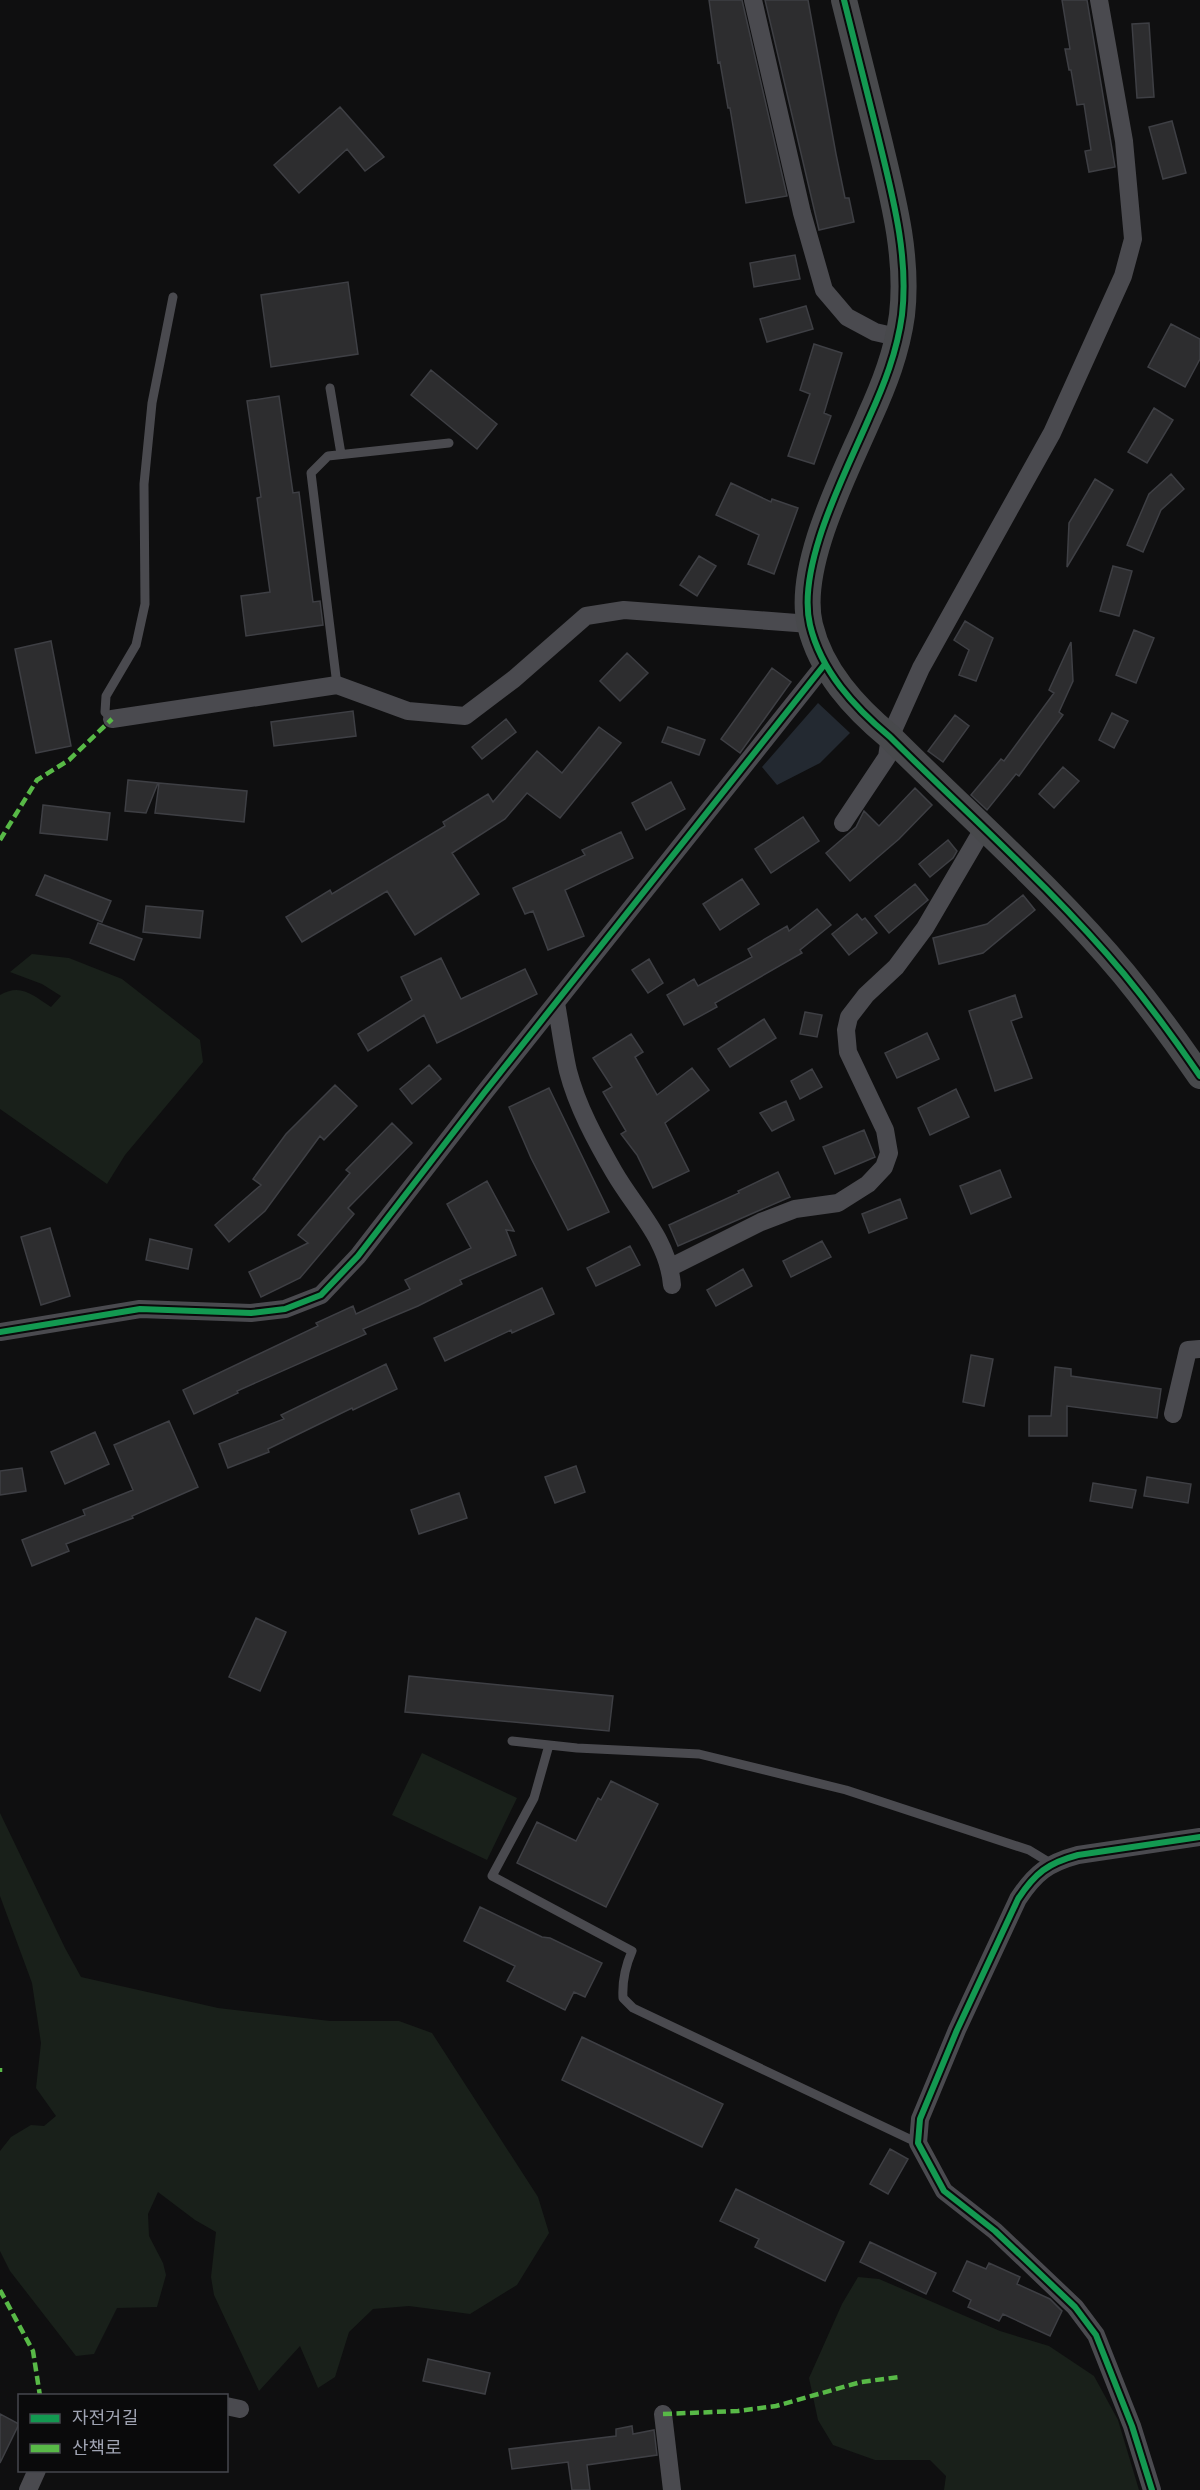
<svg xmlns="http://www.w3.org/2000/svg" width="1200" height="2490" viewBox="0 0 1200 2490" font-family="Lato,'Noto Sans KR',sans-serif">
<rect width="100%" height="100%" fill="#0f0f10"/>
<path fill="#19201a" d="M32,954l37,4 53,21 78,61 3,22 -78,93 -18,29 -107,-75v-114c21,-12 32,0 51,12l10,-11 -19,-12 -32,-12z
M422,1753l95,45 -30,62 -95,-45z
M0,1813l65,135 16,29 137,31 112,13h69l33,12 106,164 11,36 -32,52 -47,29 -61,-8 -36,3 -24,23 -14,45 -17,11 -18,-42 -41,45 -45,-96 -3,-18 5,-45 -21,-12 -37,-28 -10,22 1,22 14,27 3,12 -9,32 -40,1 -23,46 -18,2 -66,-85 -10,-20v-100l11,-14 20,-12 13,1 12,-10 -20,-28 5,-45 -9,-60 -32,-87z
M858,2277l21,2 121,52 49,15 45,30 24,44 21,70h-195l2,-14 -16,-16h-55l-42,-15 -15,-25 -9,-42 33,-74z"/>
<path fill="#232931" d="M818,703l32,30 -30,30 -43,22 -15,-18z"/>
<path fill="#2d2d2f" stroke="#3e3f44" stroke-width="1.5" d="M709,0h33l45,196 -41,7 -16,-95h-2l-8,-46 -2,1z
M765,0h43l28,154 9,44h4l5,24 -35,8z
M1062,0h25l28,167 -26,5 -4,-21 6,-1 -7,-46 -7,1 -6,-35h-2l-4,-21h5z
M1149,23l5,74 -17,1 -5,-74z
M340,107l44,50 -19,14 -18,-22 -48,44 -25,-28z
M1172,121l14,52 -23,6 -14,-52z
M795,255l5,24 -46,8 -4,-24z
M348,282l10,72 -87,13 -10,-72z
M806,306l7,23 -46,13 -7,-23z
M1171,324l29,15v20l-15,28 -37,-20z
M814,344l28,9 -18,60 7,3 -17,48 -26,-8 22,-62 -10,-4z
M431,370l66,54 -20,25 -66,-54z
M279,396l14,97 6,-1 14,110 7,-1 3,24 -77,11 -5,-40 29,-4 -13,-94 4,-1 -14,-96z
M1154,408l19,12 -26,43 -19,-11z
M1171,474l13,15 -23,21 -18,42 -16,-7 22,-51z
M1095,479l18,11 -46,77 2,-44z
M731,483l40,19 1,-3 26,9 -24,66 -26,-10 11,-29 -43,-20z
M699,556l17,10 -19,30 -17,-11z
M1113,566l19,5 -13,45 -19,-5z
M965,621l28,17 -17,43 -17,-6 10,-25 -15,-10z
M1134,630l20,8 -18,45 -20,-8z
M51,641l20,105 -35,7 -21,-104z
M1071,642l2,39 -14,31 4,3 -44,61 -3,-2 -29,36 -16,-15 30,-36 3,2 50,-68 -5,-3z
M627,653l21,20 -28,28 -20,-20z
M772,668l19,14 -51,71 -19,-14z
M353,711l3,25 -82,10 -3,-24z
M1112,713l16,8 -14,27 -15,-8z
M955,715l14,11 -26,36 -15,-11z
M506,719l10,13 -34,27 -10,-12z
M599,727l22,16 -61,75 -33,-25 -22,26 -53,34 27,41 -64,41 -28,-44 -85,51 -16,-25 44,-27 2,4 113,-68 -2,-4 45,-28 5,8 44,-51 25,22z
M668,727l37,13 -6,15 -37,-13z
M1063,767l16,14 -25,27 -15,-14z
M128,780l30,3 -12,30 -21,-2z
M671,782l14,27 -39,21 -14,-27z
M159,783l88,8 -3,31 -89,-9z
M915,788l17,17 -33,34 -49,42 -24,-28 30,-26 8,-16 15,15z
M43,805l67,8 -3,27 -67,-7z
M803,817l16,24 -48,32 -16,-24z
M621,832l12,26 -68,32 19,46 -36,14 -15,-39 -8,3 -12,-26 72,-33 -3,-5z
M948,840l9,11 -4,7 -23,19 -11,-13z
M45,875l66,26 -9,21 -66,-27z
M742,879l17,25 -39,26 -17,-26z
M915,884l13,16 -39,33 -14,-17z
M1023,895l12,15 -52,43 -44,11 -6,-26 54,-14z
M146,906l57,5 -3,27 -57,-6z
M817,909l14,16 -31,25 2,3 -87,50 2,4 -33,18 -17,-30 27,-16 4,7 54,-29 -4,-8 39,-23 2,5z
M857,914l5,6 3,-2 12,15 -28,22 -17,-21z
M98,923l44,16 -8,21 -44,-17z
M441,958l20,41 64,-30 12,25 -100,49 -13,-28 -56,36 -10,-17 54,-34 -11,-23z
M649,959l14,24 -15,10 -16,-23z
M1015,995l7,22 -11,4 21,57 -37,13 -26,-80z
M805,1012l17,3 -5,22 -17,-3z
M764,1019l12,19 -46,29 -12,-18z
M927,1033l12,26 -42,19 -12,-25z
M631,1034l12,18 -8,5 22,38 35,-27 17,22 -44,33 24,48 -36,17 -16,-33 -16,-21 5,-3 -23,-39 9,-5 -19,-29z
M429,1065l12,14 -29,25 -12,-15z
M812,1069l10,18 -22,12 -9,-18z
M335,1085l22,21 -33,34 -4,-4 -55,75 -36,31 -14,-17 46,-40 -8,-6 33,-45z
M549,1088l60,124 -41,18 -37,-72 -22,-51z
M956,1089l13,28 -39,18 -12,-27z
M786,1101l8,19 -22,11 -12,-18z
M392,1123l20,20 -64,65 6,6 -54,64 -39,19 -12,-25 59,-29 -10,-8 52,-62 -4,-3z
M864,1130l11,27 -40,17 -12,-27z
M1000,1170l11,27 -40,17 -11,-28z
M778,1172l12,25 -112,49 -9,-21 70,-32 -1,-2z
M487,1181l27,50 -8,-1 10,25 -56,25 2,4 -44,22 -55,23 3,5 -129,57 1,2 -44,21 -11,-24 135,-64 -2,-3 37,-17 3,8 54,-25 -5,-9 66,-32 -24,-44z
M900,1199l7,19 -38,15 -7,-19z
M50,1228l20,68 -29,9 -20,-68z
M150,1239l42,10 -4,20 -42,-9z
M822,1241l9,16 -40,20 -8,-16z
M630,1246l10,19 -44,21 -9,-18z
M743,1269l9,17 -36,20 -9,-16z
M542,1288l12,26 -42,19 -1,-3 -66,31 -11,-23z
M971,1355l22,4 -9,47 -21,-4z
M386,1364l11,25 -44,21 -1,-2 -84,41 1,3 -41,16 -9,-24 65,-25 -3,-4z
M1055,1367l16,2v7l90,13 -4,29 -90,-12v30h-38v-20h22z
M169,1421l29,66 -66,29 1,2 -67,26 3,7 -37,15 -10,-26 63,-25 -2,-5 50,-20 -19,-45z
M95,1432l14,32 -44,20 -14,-32z
M576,1466l9,26 -30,11 -10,-26z
M22,1468l4,23 -26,4v-24z
M1147,1477l44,7 -3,19 -44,-7z
M1093,1483l43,7 -4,18 -42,-7z
M459,1493l8,25 -48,16 -8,-24z
M256,1618l30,14 -26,59 -31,-14z
M409,1676l204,20 -4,35 -204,-19z
M611,1781l47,23 -52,103 -89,-44 20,-41 39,19 22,-43 3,2z
M480,1907l62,30 8,1 52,25 -17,34 -11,-5 -9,18 -58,-29 8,-15 -51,-25z
M582,2037l141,67 -21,43 -140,-67z
M890,2149l18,10 -20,35 -18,-10z
M736,2189l108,53 -19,39 -70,-34 4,-8 -39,-18z
M870,2242l66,31 -10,21 -66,-32z
M967,2261l19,8 3,-6 31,14 -3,7 33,15 12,12 -12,25 -47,-22 -4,7 -31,-14 3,-7 -18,-9z
M428,2359l62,14 -5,21 -62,-13z
M0,2414l19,10 -19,39z
M632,2426l1,8 21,-4 3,25 -70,10 3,25h-18l-4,-28 -56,7 -3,-20 107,-13v-7z"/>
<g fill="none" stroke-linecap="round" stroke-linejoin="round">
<path stroke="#4a4a4f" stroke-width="9" d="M330,388l11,66
M337,685l-26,-212 17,-17 121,-13
M112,719l-7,-7 1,-16 30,-51 9,-41 -1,-120 8,-81 21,-106
M512,1741l65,7 122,6 147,36 183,60 23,14
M549,1745l-15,53 -42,78 140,75c-7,16 -10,30 -9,47l10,10 285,135"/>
<path stroke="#4a4a4f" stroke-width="18" d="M753,0l49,213 22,77 23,27 28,15 22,5
M112,719l225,-34 71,26 57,5 49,-37 72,-63 38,-6 186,14
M843,823l44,-66 3,-20 31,-69 131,-235 71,-157 10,-37 -9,-98 -25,-141
M556,1003c4,22 7,46 12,68 9,35 28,70 46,101 22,38 54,67 58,113
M671,1267l90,-45 34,-13 43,-6 30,-19 16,-17 5,-14 -4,-23 -37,-78 -2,-22 3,-13 17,-22 30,-28 29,-39 58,-99
M0,1332l140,-23 111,4 34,-4 36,-14 37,-39 126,-163 341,-429
M1173,1414l15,-64 12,-1
M226,2406l14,3
M663,2414l9,76
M28,2490l9,-20
M1152,2490l-20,-64 -36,-91 -21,-28 -80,-76 -51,-40 -26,-48 2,-24 37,-89 61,-131c17,-26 30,-36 60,-44l122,-18"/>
<path stroke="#48494c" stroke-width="26" d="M844,0c11,45 23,91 34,136 14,58 31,119 24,179 -5,37 -18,70 -33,103 -23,54 -73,148 -59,207 11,46 44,82 80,112 78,78 163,152 234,237 27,33 52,67 76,102"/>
<path stroke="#58b947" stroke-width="4.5" stroke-dasharray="9 4.5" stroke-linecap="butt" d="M0,840l37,-60 32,-20 43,-41
M0,2068v4
M0,2290l33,61 7,45
M663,2414l75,-3 38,-5 85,-24 38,-5"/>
<defs>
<path id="cycleway" d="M844,0c11,45 23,91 34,136 14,58 31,119 24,179 -5,37 -18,70 -33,103 -23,54 -73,148 -59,207 11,46 44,82 80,112 78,78 163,152 234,237 27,33 52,67 76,102
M0,1332l140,-23 111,4 34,-4 36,-14 37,-39 126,-163 341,-429
M1152,2490l-20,-64 -36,-91 -21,-28 -80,-76 -51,-40 -26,-48 2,-24 37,-89 61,-131c17,-26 30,-36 60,-44l122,-18"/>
</defs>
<use href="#cycleway" stroke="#0a0a0b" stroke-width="10"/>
<use href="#cycleway" stroke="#139951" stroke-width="6"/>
</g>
<rect x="18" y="2394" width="210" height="78" fill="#0a0a0b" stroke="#46474e" stroke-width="1.5"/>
<rect x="30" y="2414" width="30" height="9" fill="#139951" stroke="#46474e" stroke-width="1.5"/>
<text x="72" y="2424" font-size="18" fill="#9fa3b2">자전거길</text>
<rect x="30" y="2444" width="30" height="9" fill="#58b947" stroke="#46474e" stroke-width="1.5"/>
<text x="72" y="2454" font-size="18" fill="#9fa3b2">산책로</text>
</svg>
